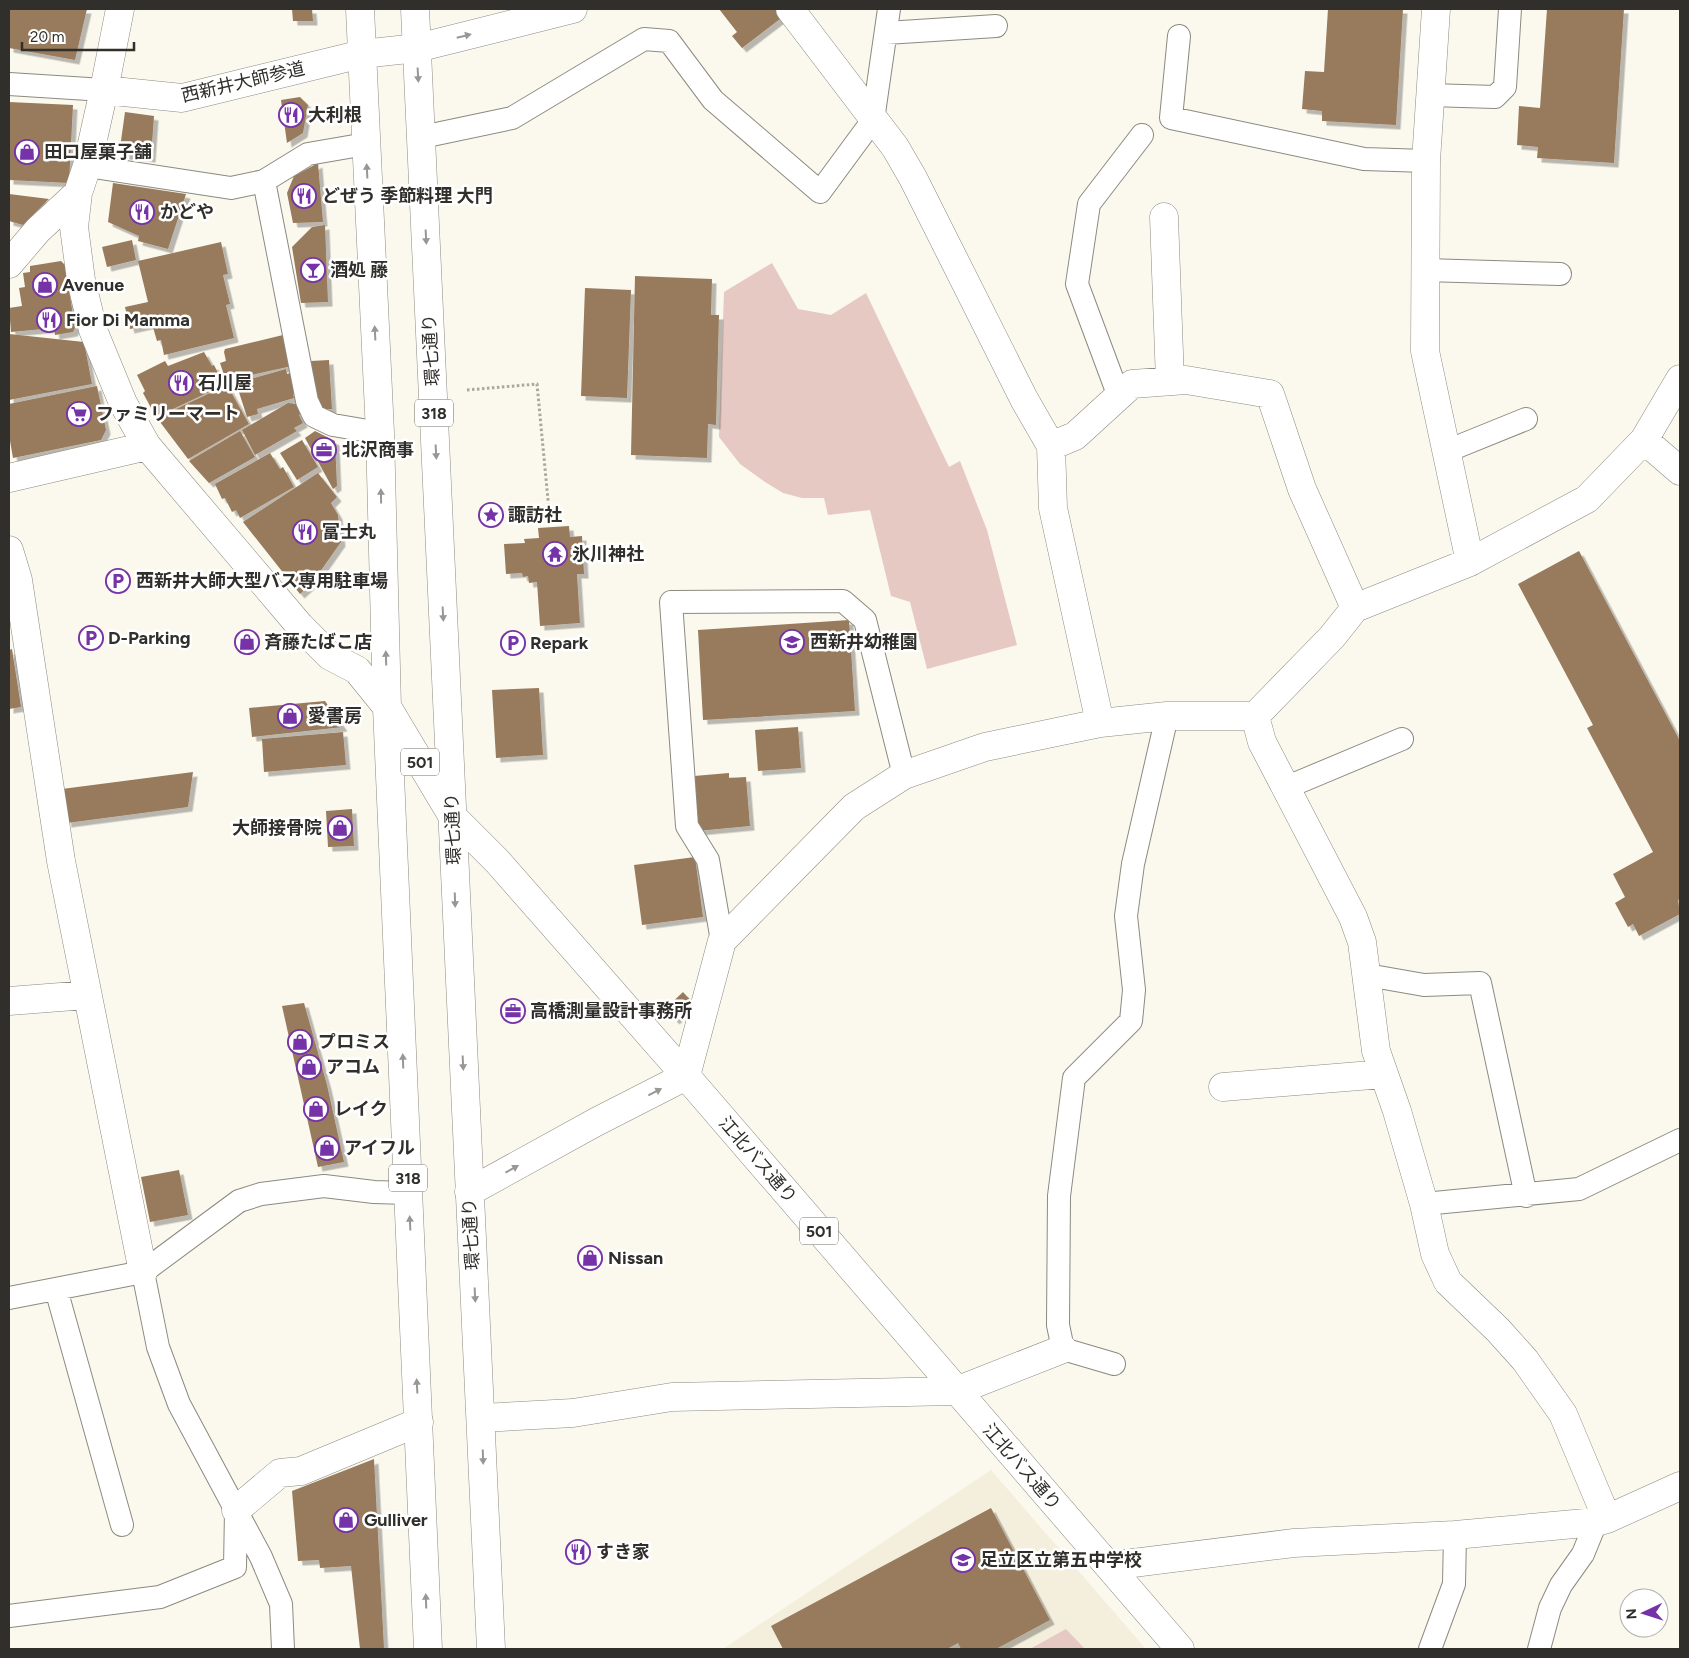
<svg xmlns="http://www.w3.org/2000/svg" width="1689" height="1658" viewBox="0 0 1689 1658" font-family="Figtree,'Noto Sans JP',sans-serif">
<defs>
<filter id="shadow"><feDropShadow dx="4.5" dy="4.5" stdDeviation="0" flood-color="#0004"/></filter>
</defs>
<rect width="100%" height="100%" fill="#fbf8ed"/>
<path fill="#f4eedc" d="M991,1470l155,179h-423z"/>
<path fill="#e6c9c2" d="M772,263l26,46 33,6 35,-22 83,174 11,-6 27,69 30,115 -90,24 -17,-67 -19,-6 -21,-86 -42,5 -4,-17h-22l-19,-5 -18,-11 -25,-18 -21,-27 5,-145z
M1066,1629l19,20h-55z"/>
<path fill="#987a5d" filter="url(#shadow)" d="M9,9h78l-12,51 -66,-12z
M292,9h20l1,12h-20z
M719,9h60l5,7 -42,32 -10,-12 5,-4z
M1328,9h75l-7,116 -74,-4v-10l-20,-2 3,-38 19,1z
M1547,9h77l-10,154 -77,-5 1,-11 -21,-2 2,-39 21,2z
M300,97l8,8 -5,28 -16,10 -6,-43z
M9,102l64,3 -4,78 -60,-3z
M125,112l29,4 -3,42 -26,-3v-7h-5z
M318,163l5,59 -30,1 -6,-30 7,-17z
M113,183l73,11 -18,55 -30,-8 1,-5 -31,-14z
M9,194l40,5 -26,26 -14,-4z
M325,225l3,77 -27,1 -9,-56 20,-20z
M132,240l4,20 -29,7 -5,-20z
M221,242l7,32 -5,1 7,29 -4,1 8,33 -70,17 -3,-15 -4,1 -5,-17 -22,5 -5,-22 23,-5 -10,-41z
M61,261l4,4 10,63 -2,4 -18,3 -1,-7 -43,4 -2,-24 13,-2 -3,-18 6,-1 -2,-14 7,-1v-6z
M635,276l77,3 -1,36h8l-3,110 -8,-1 -1,34 -76,-3z
M585,288l46,2 -4,108 -46,-2z
M9,334l75,8 8,42 -83,16z
M283,335l9,31 -41,9v2l-17,5 -3,-9 -7,2 -4,-12 6,-2 -2,-9 1,-3z
M204,352l8,14 2,-1 10,20 -68,32 -13,-24 2,-2 -8,-16 28,-14 3,5z
M329,360l3,49h-10l-7,-15 -4,-33z
M286,369l1,5 3,-1 5,20 -2,1 1,4 -37,11 1,5 -11,3 -11,-34z
M227,385l22,39 -61,35 -31,-41z
M97,386l9,44 -5,10 -88,18 -4,-23v-31z
M288,403l9,1 5,9 -3,2 4,8 -9,5 3,3 -42,24 -13,-25z
M240,431l15,26 -46,26 -20,-22z
M315,431l20,10 2,45 -4,3 -28,-51z
M302,440l16,27 -21,13 -17,-27z
M270,453l10,16 3,-2 11,20 -54,31 -4,-8 -4,2 -7,-14 -3,1 -7,-15z
M318,473l19,24 -6,6 7,12 3,27 -19,27 -14,13 2,3 -10,9 -57,-72z
M569,526l1,11 12,-1 2,38h-7l3,49 -40,3 -3,-44 -8,1 -1,-7 -5,1 -1,-4 -16,1 -2,-30 21,-1 -1,-4 15,-1 -1,-10z
M1579,551l101,190v158l-2,1 2,14 -41,22 -6,-12 -5,3 -13,-24 10,-6 -12,-23 40,-22 -66,-124 6,-3 -75,-141z
M849,620l6,91 -152,9 -5,-90z
M12,649l9,58 -12,2v-59z
M539,688l4,67 -47,3 -4,-68z
M325,701l18,26 -91,10 -3,-29z
M798,727l3,41 -43,3 -3,-41z
M343,732l3,33 -82,7 -2,-33z
M193,772l-5,35 -121,16 -5,-34z
M729,773v5l17,-1 4,49 -53,5 -3,-55z
M352,809l2,37 -26,1 -2,-36z
M695,857l8,60 -61,8 -8,-60z
M683,992l10,11 -18,17 -10,-11z
M304,1003l23,82 17,77 -26,5 -36,-161z
M179,1170l9,45 -38,7 -9,-45z
M374,1459l10,189 -24,1 -9,-83 -31,2 -1,-8 -21,1 -6,-70z
M991,1508l59,112 -54,29h-35l-3,-6 -11,6h-164l-12,-23z"/>
<g fill="none" stroke-linecap="round" stroke-linejoin="round">
<defs>
<path id="lane" d="M886,33l110,-7
M1179,36l-8,82 193,41 62,2
M9,84l95,6
M1430,95l65,2 10,-10 5,-78
M422,137l90,-19 132,-79 25,2 44,59 107,92 53,-72 16,-111
M366,144l-58,10 -44,27 43,220 7,15 19,9 47,8
M87,166l144,22 33,-7
M1425,270l135,4
M1118,394l-41,-110 12,-80 53,-69
M1447,451l79,-32
M1285,788l117,-49
M722,941l-14,-81 -21,-34 -16,-224 172,-1 22,19 39,155
M1367,975l57,10 56,-2 46,213
M1424,1204l155,-15 101,-49
M143,1272l15,75 21,57 82,153 20,47 2,45
M56,1289l66,236
M9,1298l134,-26 96,-71 22,-7 63,-8 50,6 34,1
M1114,1364l-51,-15 -5,-24 1,-129 15,-118 57,-57 3,-31 -8,-74 7,-52 34,-148
M9,1616l151,-19 75,-30 1,-56
M1430,1649l24,-65 1,-49
M1539,1649l11,-41 11,-23 22,-31 13,-32"/>
<path id="street" d="M120,9l-16,81 -17,76 -9,27 -4,34 7,53 12,50 30,73 24,43 153,180 30,30 27,14 30,37
M790,9l105,138 18,31 111,221 27,47 2,62 47,215
M1436,9l-10,152 -1,190 45,211
M104,90l78,8 180,-44 55,-6 156,-39
M1164,217l6,164
M9,264l29,-34 40,-37
M1644,440l36,31
M1051,446l24,-10 57,-52 54,-4 84,14 32,95 53,119
M9,478l138,-32
M9,550l9,30 43,281 82,411
M1255,716l7,26 91,175 9,25 14,109 21,60 27,93 11,50 13,28 50,48 27,30 38,54 44,105
M9,1001l78,-6
M1223,1087l161,-13
M469,1192l127,-70 90,-46 36,-135 132,-134 50,-32 81,-28 115,-24 67,-7h88l77,-79 23,-29 115,-46 117,-63 57,-59 36,-61
M482,1418l91,-5 99,-16 284,-6 107,-42
M236,1510l44,-37 21,-2 118,-49
M1109,1566l185,-23 161,-8 141,-13 11,-3 73,-33"/>
<path id="primary" d="M360,9l20,424 7,274 41,942
M415,9l76,1640
M389,710l64,107 44,44 189,215 494,573"/>
</defs>
<use href="#lane" stroke="#8c8a80" stroke-width="24"/>
<use href="#street" stroke="#8c8a80" stroke-width="29"/>
<use href="#primary" stroke="#8c8a80" stroke-width="29"/>
<path stroke="#a9a79e" stroke-width="3" stroke-dasharray="2.5 2.5" stroke-linecap="butt" d="M467,390l70,-6 13,137"/>
<use href="#lane" stroke="#fff" stroke-width="22"/>
<use href="#street" stroke="#fff" stroke-width="28"/>
<use href="#primary" stroke="#fff" stroke-width="28"/>
</g>
<defs><path id="oneway-solid" d="M-6-.8H1V-3.2L6.5 0L1 3.2V.8H-6Z" transform="scale(1.25)"/></defs>
<g fill="#989795">
<use href="#oneway-solid" transform="translate(464 36) rotate(-14)"/>
<use href="#oneway-solid" transform="translate(418 75) rotate(87)"/>
<use href="#oneway-solid" transform="translate(367 171) rotate(-93)"/>
<use href="#oneway-solid" transform="translate(426 237) rotate(87)"/>
<use href="#oneway-solid" transform="translate(375 333) rotate(-93)"/>
<use href="#oneway-solid" transform="translate(436 452) rotate(87)"/>
<use href="#oneway-solid" transform="translate(381 496) rotate(-91)"/>
<use href="#oneway-solid" transform="translate(443 614) rotate(87)"/>
<use href="#oneway-solid" transform="translate(386 658) rotate(-92)"/>
<use href="#oneway-solid" transform="translate(455 900) rotate(88)"/>
<use href="#oneway-solid" transform="translate(403 1061) rotate(-92)"/>
<use href="#oneway-solid" transform="translate(463 1063) rotate(87)"/>
<use href="#oneway-solid" transform="translate(655 1092) rotate(-27)"/>
<use href="#oneway-solid" transform="translate(512 1169) rotate(-29)"/>
<use href="#oneway-solid" transform="translate(410 1223) rotate(-93)"/>
<use href="#oneway-solid" transform="translate(475 1295) rotate(87)"/>
<use href="#oneway-solid" transform="translate(417 1386) rotate(-93)"/>
<use href="#oneway-solid" transform="translate(483 1457) rotate(88)"/>
<use href="#oneway-solid" transform="translate(426 1601) rotate(-92)"/>
</g>
<defs>
<symbol id="restaurant-ring" viewBox="-11 -11 22 22"><circle r="9.5" fill="#fff" stroke="#7633a7" stroke-width="1.5"/><path d="M-5-6h1v4h1v-4h1v4h1v-4h1v5L-1.5 .5V6h-2V.5L-5-1ZM5-6V6H3V1.5H1.5Q1.5-4 5-6Z" fill="#7633a7"/></symbol>
<symbol id="shop-ring" viewBox="-11 -11 22 22"><circle r="9.5" fill="#fff" stroke="#7633a7" stroke-width="1.5"/><path d="M-5-2.5h2.3a2.7 3.5 0 0 1 5.4 0H5L5.5 6h-11ZM-1.5-2.5h3a1.5 2.3 0 0 0-3 0Z" fill="#7633a7"/></symbol>
<symbol id="bar-ring" viewBox="-11 -11 22 22"><circle r="9.5" fill="#fff" stroke="#7633a7" stroke-width="1.5"/><path d="M-6-5H6L.8 .8V4.5H3.5V6h-7V4.5H-.8V.8Z" fill="#7633a7"/></symbol>
<symbol id="supermarket-ring" viewBox="-11 -11 22 22"><circle r="9.5" fill="#fff" stroke="#7633a7" stroke-width="1.5"/><path d="M-6-5.5h2.5l.6 2H6L4.5 2H-2.5L-4.4-4H-6ZM-1.5 3.2a1.3 1.3 0 1 0 .1 0ZM3 3.2a1.3 1.3 0 1 0 .1 0Z" fill="#7633a7"/></symbol>
<symbol id="office-ring" viewBox="-11 -11 22 22"><circle r="9.5" fill="#fff" stroke="#7633a7" stroke-width="1.5"/><path d="M-6-3h4V-5.5h4V-3h4V5H-6ZM-1-4.5V-3h2v-1.5ZM-6 0V1H6V0Z" fill="#7633a7"/></symbol>
<symbol id="sight-ring" viewBox="-11 -11 22 22"><circle r="9.5" fill="#fff" stroke="#7633a7" stroke-width="1.5"/><path d="M0-6L1.8-2.2L6-1.7L2.9 1.2L3.7 5.4L0 3.3L-3.7 5.4L-2.9 1.2L-6-1.7L-1.8-2.2Z" fill="#7633a7"/></symbol>
<symbol id="temple-ring" viewBox="-11 -11 22 22"><circle r="9.5" fill="#fff" stroke="#7633a7" stroke-width="1.5"/><path d="M0-6L5-2H3V0L6.5 2.5H4V6H1.5V3h-3V6H-4V2.5H-6.5L-3 0V-2H-5Z" fill="#7633a7"/></symbol>
<symbol id="parking-ring" viewBox="-11 -11 22 22"><circle r="9.5" fill="#fff" stroke="#7633a7" stroke-width="1.5"/><path d="M-3.5-5.5H1a3.5 3.5 0 0 1 0 7H-1V5.5H-3.5ZM-1-3.4V-.6H.8a1.4 1.4 0 0 0 0-2.8Z" fill="#7633a7"/></symbol>
<symbol id="school-ring" viewBox="-11 -11 22 22"><circle r="9.5" fill="#fff" stroke="#7633a7" stroke-width="1.5"/><path d="M0-5L7-2L0 1L-7-2ZM-4 1L0 2.5L4 1V4Q0 6-4 4Z" fill="#7633a7"/></symbol>
</defs>
<g fill-rule="evenodd">
<use href="#restaurant-ring" x="277" y="101" width="28" height="28"/>
<use href="#shop-ring" x="13" y="138" width="28" height="28"/>
<use href="#restaurant-ring" x="290" y="182" width="28" height="28"/>
<use href="#restaurant-ring" x="128" y="198" width="28" height="28"/>
<use href="#bar-ring" x="299" y="256" width="28" height="28"/>
<use href="#shop-ring" x="31" y="271" width="28" height="28"/>
<use href="#restaurant-ring" x="35" y="306" width="28" height="28"/>
<use href="#restaurant-ring" x="167" y="369" width="28" height="28"/>
<use href="#supermarket-ring" x="65" y="400" width="28" height="28"/>
<use href="#office-ring" x="310" y="436" width="28" height="28"/>
<use href="#sight-ring" x="477" y="501" width="28" height="28"/>
<use href="#restaurant-ring" x="291" y="518" width="28" height="28"/>
<use href="#temple-ring" x="541" y="540" width="28" height="28"/>
<use href="#parking-ring" x="104" y="567" width="28" height="28"/>
<use href="#parking-ring" x="77" y="624" width="28" height="28"/>
<use href="#shop-ring" x="233" y="628" width="28" height="28"/>
<use href="#school-ring" x="778" y="628" width="28" height="28"/>
<use href="#parking-ring" x="499" y="629" width="28" height="28"/>
<use href="#shop-ring" x="276" y="702" width="28" height="28"/>
<use href="#shop-ring" x="326" y="814" width="28" height="28"/>
<use href="#office-ring" x="499" y="997" width="28" height="28"/>
<use href="#shop-ring" x="286" y="1028" width="28" height="28"/>
<use href="#shop-ring" x="295" y="1053" width="28" height="28"/>
<use href="#shop-ring" x="302" y="1095" width="28" height="28"/>
<use href="#shop-ring" x="313" y="1134" width="28" height="28"/>
<use href="#shop-ring" x="576" y="1244" width="28" height="28"/>
<use href="#shop-ring" x="332" y="1506" width="28" height="28"/>
<use href="#restaurant-ring" x="564" y="1538" width="28" height="28"/>
<use href="#school-ring" x="949" y="1546" width="28" height="28"/>
</g>
<g text-anchor="middle" dominant-baseline="central" stroke-width="5" stroke-linejoin="round" paint-order="stroke">
<g fill="#fff" stroke="#6e6d6b" stroke-width="1">
<rect x="415" y="399.5" width="38" height="27" rx="4"/>
<rect x="401" y="748.5" width="38" height="27" rx="4"/>
<rect x="389" y="1164.5" width="38" height="27" rx="4"/>
<rect x="800" y="1217.5" width="38" height="27" rx="4"/>
</g>
<g font-size="16" font-weight="bold" fill="#302f2b">
<text x="434" y="413">318</text>
<text x="420" y="762">501</text>
<text x="408" y="1178">318</text>
<text x="819" y="1231">501</text>
</g>
<g font-size="18" fill="#302f2b" stroke="#fff">
<text transform="translate(243 82) rotate(-13)">西新井大師参道</text>
<text transform="translate(431 350) rotate(-93)">環七通り</text>
<text transform="translate(453 829) rotate(-92)">環七通り</text>
<text transform="translate(758 1160) rotate(49)">江北バス通り</text>
<text transform="translate(471 1234) rotate(-93)">環七通り</text>
<text transform="translate(1022 1467) rotate(49)">江北バス通り</text>
</g>
<g font-size="18" font-weight="bold" fill="#302f2b" stroke="#fff" text-anchor="start">
<text x="308" y="115">大利根</text>
<text x="44" y="152">田口屋菓子舗</text>
<text x="322" y="196">どぜう 季節料理 大門</text>
<text x="160" y="212">かどや</text>
<text x="330" y="270">酒処 藤</text>
<text x="62" y="285">Avenue</text>
<text x="66" y="320">Fior Di Mamma</text>
<text x="198" y="383">石川屋</text>
<text x="96" y="414">ファミリーマート</text>
<text x="342" y="450">北沢商事</text>
<text x="508" y="515">諏訪社</text>
<text x="322" y="532">富士丸</text>
<text x="572" y="554">氷川神社</text>
<text x="136" y="581">西新井大師大型バス専用駐車場</text>
<text x="108" y="638">D-Parking</text>
<text x="264" y="642">斉藤たばこ店</text>
<text x="810" y="642">西新井幼稚園</text>
<text x="530" y="643">Repark</text>
<text x="308" y="716">愛書房</text>
<text x="322" y="828" text-anchor="end">大師接骨院</text>
<text x="530" y="1011">高橋測量設計事務所</text>
<text x="318" y="1042">プロミス</text>
<text x="326" y="1067">アコム</text>
<text x="334" y="1109">レイク</text>
<text x="344" y="1148">アイフル</text>
<text x="608" y="1258">Nissan</text>
<text x="364" y="1520">Gulliver</text>
<text x="596" y="1552">すき家</text>
<text x="980" y="1560">足立区立第五中学校</text>
</g>
</g>
<rect width="1689" height="1658" fill="none" stroke="#302f2b" stroke-width="20"/>
<g transform="translate(1644 1613) rotate(266)"><circle r="24" fill="#ffffff" stroke="#acacaa"/>
<path d="M0-4L9 19L0 12L-9 19Z" fill="#7633a7"/>
<text y="-8" font-size="14" font-weight="bold" text-anchor="middle" fill="#302f2b">N</text>
</g>
<path d="M22 42v8h112v-8" fill="none" stroke="#302f2b" stroke-width="2.5"/>
<text x="30" y="42" font-size="15" fill="#302f2b" stroke="#ffffff" stroke-width="4" paint-order="stroke">20 m</text>
</svg>
